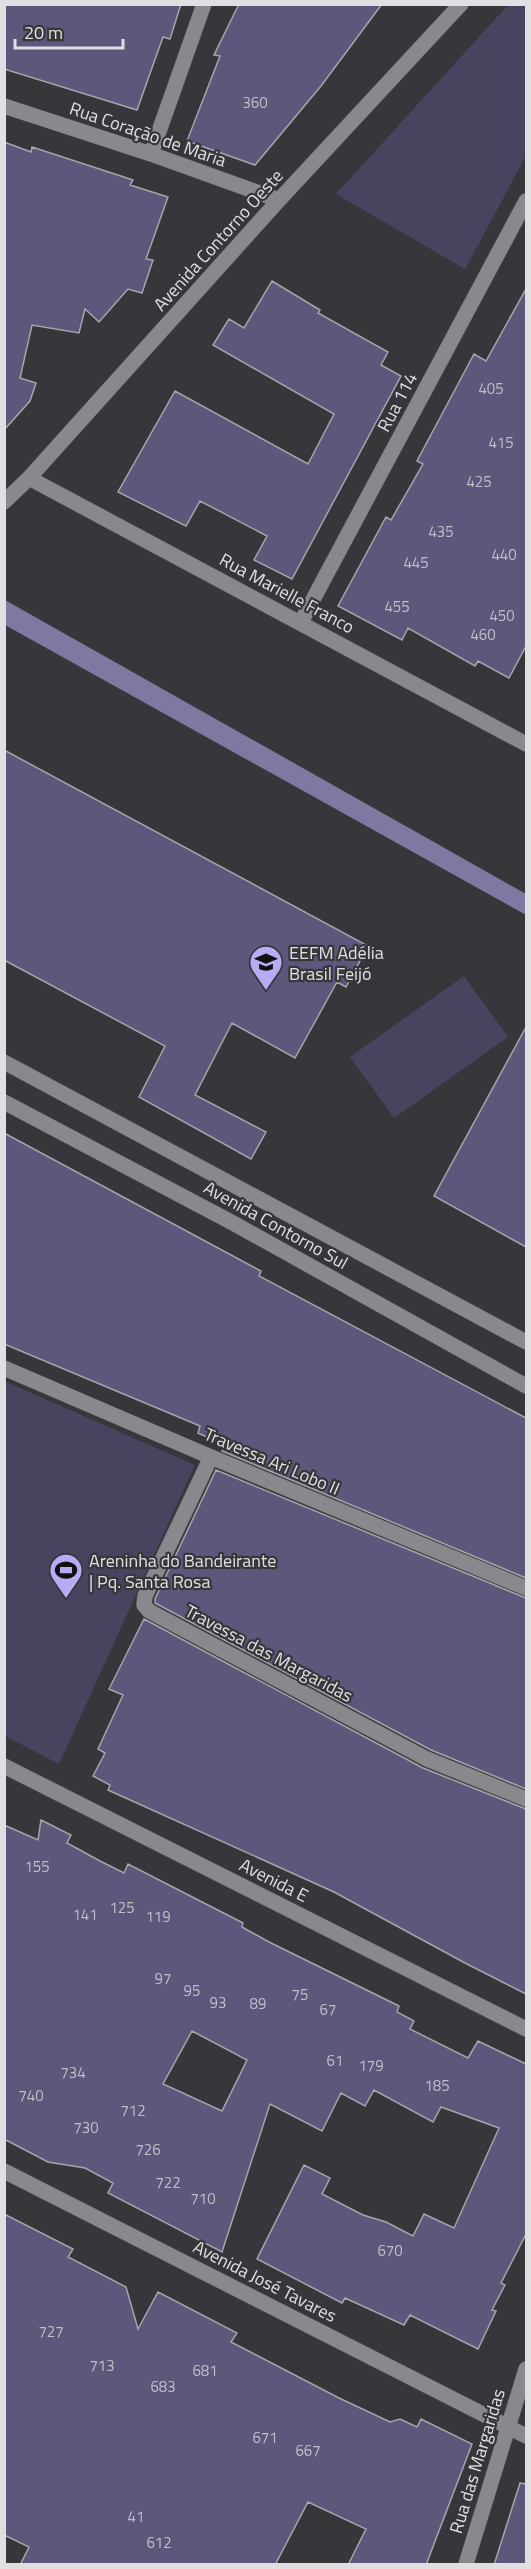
<svg xmlns="http://www.w3.org/2000/svg" width="531" height="2569" viewBox="0 0 531 2569" font-family="'Titillium Web',sans-serif">
<rect width="100%" height="100%" fill="#37373b"/>
<path fill="#49435f" d="M508,5h18v151l-61,113 -129,-75z
M464,976l44,61 -114,81 -44,-61z
M4,1381l191,84 -136,299 -54,-28z"/>
<path fill="#8078a0" d="M5,600l521,294v21l-521,-290z"/>
<path fill="#5e567b" stroke="#a6a5aa" stroke-width="1.5" fill-rule="evenodd" d="M4,4h177l-11,35 -7,-2 -26,73 -133,-41z
M239,4h143l-61,82 -66,79 -68,-24 33,-85 -6,-1z
M4,142l27,10 1,-5 101,33 -3,5 38,12 -22,62 7,1 -11,33 -14,-4 -29,33 -14,-13 -6,24 -47,-8 -12,53 16,5 -6,18 -26,29z
M272,281l48,29 -2,3 70,39 -7,13 20,11 -109,203 -38,-19 13,-24 -67,-35 -14,25 -68,-34 57,-101 133,73 26,-50 -121,-69 16,-26 15,9z
M526,289v357l-17,32 -31,-17 -3,5 -67,-38 -6,12 -64,-34 48,-89 5,3 32,-56 -6,-3 57,-107 12,7z
M4,750l364,196 -22,41 -9,-5 -42,76 -63,-35 -37,72 71,37 -15,27 -112,-62 26,-51 -161,-86z
M526,1027v220l-92,-51z
M4,1133l257,138 -2,5 267,142v160l-304,-127 3,-6 -27,-12 2,-7 -196,-82z
M216,1470l310,128v191l-95,-39 -276,-147v-4z
M144,1619l279,149 103,41v185l-61,-31 -131,-71 -226,-102 2,-5 -17,-9 12,-23 -7,-4 25,-54 -14,-6z
M41,1820l30,15 -4,8 33,18 24,12 4,-9 115,59 -1,4 27,15 130,64 -2,6 17,9 -4,8 58,29 10,-17 48,23v170l-25,49 4,2 -13,25 4,1 -18,38 -68,-34 -6,10 -59,-27 -3,5 -85,-44 47,-94 26,13 -8,16 41,21 23,7 27,14 11,-22 30,14 45,-100 -58,-21 -8,15 -59,-32 -9,16 -24,-13 -19,38 -52,-27 -48,148 -114,-59 5,-10 -28,-15 -37,-6 -44,-23v-314l34,15zM192,2031l55,29 -25,51 -59,-27z
M4,2214l69,35 -5,8 58,30 12,42 20,-37 79,41 -6,9 108,56 51,24 10,-3 17,8 4,-8 51,25 -46,121h-78l18,-36 -58,-27 -33,63h-255l9,-18 -25,-12z
M520,2483l6,1v81h-32z"/>
<g fill="none" stroke-linecap="round" stroke-linejoin="round">
<defs>
<path id="minor" d="M4,106l147,48 128,46
M151,154l53,-150
M29,478l497,266
M4,502l25,-24 250,-278 182,-196
M301,622l225,-421
M4,1062l522,280
M4,1102l229,121 293,163
M4,1368l207,89 315,131
M211,1457l-66,139 -1,9 5,6 278,148 99,40
M4,1766l522,263
M4,2171l522,265
M466,2564l60,-195"/>
</defs>
<use href="#minor" stroke="#555458" stroke-width="16"/>
<use href="#minor" stroke="#89898d" stroke-width="15"/>
</g>
<defs>
<symbol id="school-pin" viewBox="-11 -11 22 30"><path d="M0 17L-7.5 6A9.5 9.5 0 1 1 7.5 6Z" fill="#baaaf6" stroke="#37373b"/><path d="M0-5L7-2L0 1L-7-2ZM-4 1L0 2.5L4 1V4Q0 6-4 4Z" fill="#111"/></symbol>
<symbol id="stadium-pin" viewBox="-11 -11 22 30"><path d="M0 17L-7.5 6A9.5 9.5 0 1 1 7.5 6Z" fill="#baaaf6" stroke="#37373b"/><path d="M0-5a6.5 5 0 1 0 0 10a6.5 5 0 1 0 0-10ZM-3.5-1.8h7v3.6h-7Z" fill="#111"/></symbol>
</defs>
<g fill-rule="evenodd">
<use href="#school-pin" x="247" y="943" width="38" height="52"/>
<use href="#stadium-pin" x="47" y="1551" width="38" height="52"/>
</g>
<g text-anchor="middle" dominant-baseline="central" stroke-width="4.5" stroke-linejoin="round" paint-order="stroke">
<g font-size="15" fill="#c0bec8">
<text x="255" y="102">360</text>
<text x="491" y="388">405</text>
<text x="501" y="442">415</text>
<text x="479" y="481">425</text>
<text x="441" y="531">435</text>
<text x="504" y="554">440</text>
<text x="416" y="562">445</text>
<text x="397" y="606">455</text>
<text x="502" y="615">450</text>
<text x="483" y="634">460</text>
<text x="37" y="1866">155</text>
<text x="122" y="1907">125</text>
<text x="85" y="1914">141</text>
<text x="158" y="1916">119</text>
<text x="163" y="1978">97</text>
<text x="192" y="1990">95</text>
<text x="300" y="1994">75</text>
<text x="218" y="2002">93</text>
<text x="258" y="2003">89</text>
<text x="328" y="2009">67</text>
<text x="335" y="2060">61</text>
<text x="371" y="2065">179</text>
<text x="73" y="2072">734</text>
<text x="437" y="2085">185</text>
<text x="31" y="2095">740</text>
<text x="133" y="2110">712</text>
<text x="86" y="2127">730</text>
<text x="148" y="2149">726</text>
<text x="168" y="2182">722</text>
<text x="203" y="2198">710</text>
<text x="390" y="2250">670</text>
<text x="51" y="2331">727</text>
<text x="102" y="2365">713</text>
<text x="205" y="2370">681</text>
<text x="163" y="2386">683</text>
<text x="265" y="2437">671</text>
<text x="308" y="2450">667</text>
<text x="136" y="2516">41</text>
<text x="159" y="2542">612</text>
</g>
<g font-size="18" fill="#e0e0e2" stroke="#37373b">
<text transform="translate(148 134) rotate(19)">Rua Coração de Maria</text>
<text transform="translate(218 240) rotate(-48)">Avenida Contorno Oeste</text>
<text transform="translate(397 402) rotate(-62)">Rua 114</text>
<text transform="translate(287 593) rotate(28)">Rua Marielle Franco</text>
<text transform="translate(276 1225) rotate(29)">Avenida Contorno Sul</text>
<text transform="translate(272 1461) rotate(23)">Travessa Ari Lobo II</text>
<text transform="translate(269 1653) rotate(28)">Travessa das Margaridas</text>
<text transform="translate(274 1880) rotate(27)">Avenida E</text>
<text transform="translate(265 2281) rotate(27)">Avenida José Tavares</text>
<text transform="translate(477 2461) rotate(-73)">Rua das Margaridas</text>
</g>
<g font-size="18" fill="#e0e0e2" stroke="#37373b" text-anchor="start">
<text x="289" y="952">EEFM Adélia<tspan x="289" dy="21">Brasil Feijó</tspan></text>
<text x="89" y="1560">Areninha do Bandeirante<tspan x="89" dy="21">| Pq. Santa Rosa</tspan></text>
</g>
</g>
<rect width="531" height="2569" fill="none" stroke="#e0e0e2" stroke-width="12"/>
<path d="M15 39v9h108v-9" fill="none" stroke="#e0e0e2" stroke-width="3"/>
<text x="24" y="39" font-size="18" fill="#e0e0e2" stroke="#37373b" stroke-width="4.5" paint-order="stroke">20 m</text>
</svg>
